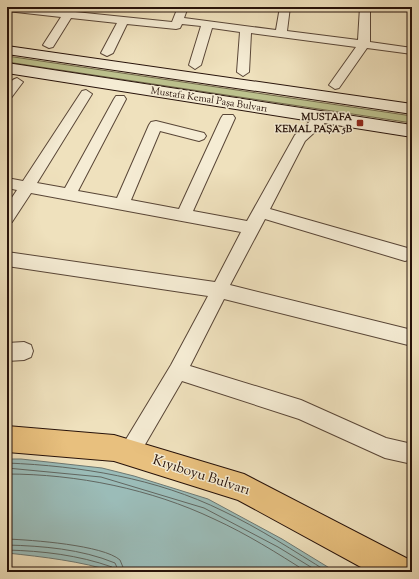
<svg xmlns="http://www.w3.org/2000/svg" width="419" height="579" viewBox="0 0 419 579" font-family="'Sorts Mill Goudy',serif">
<rect width="100%" height="100%" fill="#efe1bd"/>
<filter id="stains"><feTurbulence type="fractalNoise" baseFrequency=".005" numOctaves="4"/><feColorMatrix values="0 0 0 0 .2 0 0 0 0 .09 0 0 0 0 .02 0 0 0 .5 -.17"/></filter>
<radialGradient id="worn" r=".72"><stop offset=".6" stop-color="#630" stop-opacity="0"/><stop offset="1" stop-color="#630" stop-opacity=".3"/></radialGradient>
<path fill="#bdc28e" stroke="#726a4c" d="M7,56l405,60v7l-405,-61z"/>
<path fill="#9bbcb8" stroke="#6d7872" d="M7,459h14l81,9 32,8 74,23 74,40 54,33h-221c-35,-11 -71,-15 -108,-19z"/>
<g fill="none" stroke-linecap="round" stroke-linejoin="round">
<path stroke="#616761" stroke-width="1" d="M7,463c74,3 149,15 216,48 36,17 71,40 105,61
M7,468l94,9 103,31 74,39 41,25
M7,474c70,0 144,15 207,45 33,15 63,34 93,53
M7,539c25,1 96,6 113,21l5,12
M7,545c36,1 74,4 108,18l4,9
M7,550c36,1 71,5 105,17l2,5"/>
<defs>
<path id="minor" d="M7,7h20l145,15 6,-15h10l-4,11 92,12 4,-23h10l-3,24 71,9 2,-33h10v35l42,6v6l-45,-6 -28,40 -4,1 -6,-4 27,-38 -105,-14 -2,39 -6,4 -6,-4 3,-40 -28,-4 -11,37 -6,4 -6,-4 12,-39 -19,-2 -2,4 -4,1 -49,-5 -14,29 -6,3 -6,-3 16,-30 -46,-5 -18,29 -4,1 -6,-3 18,-28 -54,-6z
M17,78l6,4 -12,16 -4,1c0,-9 0,-18 10,-21z
M86,90l6,4 -55,89 28,5 49,-89 2,-3h8l2,3 -48,92 39,7 32,-73 2,-3 5,-1 48,12 2,3 -2,3 -5,2 -39,-10 -29,69 48,9 42,-91 2,-3h10l2,3 -42,93 54,10 48,-86 23,-21h10l2,3 -2,3 -23,21 -35,68 141,40v10l-6,2 -140,-42 -35,66 182,45v16l-188,-47 -34,67 111,34 85,38 26,6v20l-27,-6 -86,-39 -117,-38 -46,79 -7,3 -7,-3 -3,-7 3,-7 49,-81 37,-69 -201,-30v-14l208,30 26,-50 -210,-39 -19,29 -5,2v-19l10,-15 -10,-2v-10l16,3 59,-90z
M24,342l7,3 2,6 -2,6 -7,3 -17,1v-18z"/>
<path id="secondary" d="M7,46l405,58v10l-405,-60z
M7,63l405,62v12l-405,-64z"/>
<path id="primary" d="M7,426l107,9 130,39 168,87v11h-42l-132,-72 -124,-39 -107,-9z"/>
</defs>
<use href="#minor" stroke="#594637" stroke-width="2"/>
<use href="#secondary" stroke="#27120a" stroke-width="2"/>
<use href="#primary" stroke="#27120a" stroke-width="2"/>
<use href="#minor" fill="#f5ecd4" fill-rule="evenodd"/>
<use href="#secondary" fill="#f5ecd4" fill-rule="evenodd"/>
<use href="#primary" fill="#e8c07e" fill-rule="evenodd"/>
</g>
<rect fill="#8f2418" stroke="#f5ecd4" stroke-width="1.5" x="356" y="119" width="8" height="8" rx="2"/>
<g text-anchor="middle" dominant-baseline="central" stroke-width="3" stroke-linejoin="round" paint-order="stroke">
<g font-size="10" fill="#27120a" stroke="#f5ecd4">
<text transform="translate(209 100) rotate(9)">Mustafa Kemal Paşa Bulvarı</text>
</g>
<g font-size="10" font-weight="bold" fill="#27120a" stroke="#f5ecd4" text-anchor="end">
<text x="352" y="117">MUSTAFA<tspan x="352" dy="12">KEMAL PAŞA 5B</tspan></text>
</g>
<g font-size="14" fill="#27120a" stroke="#f5ecd4">
<text transform="translate(201 476) rotate(18)">Kıyıboyu Bulvarı</text>
</g>
</g>
<rect width="419" height="579" fill="none" stroke="#efe1bd" stroke-width="24"/>
<rect x="8" y="8" width="403" height="563" fill="none" stroke="#27120a" stroke-width="2"/>
<rect x="12" y="12" width="395" height="555" fill="none" stroke="#27120a"/>
<rect width="100%" height="100%" filter="url(#stains)"/>
<rect width="100%" height="100%" fill="url(#worn)"/>
</svg>
